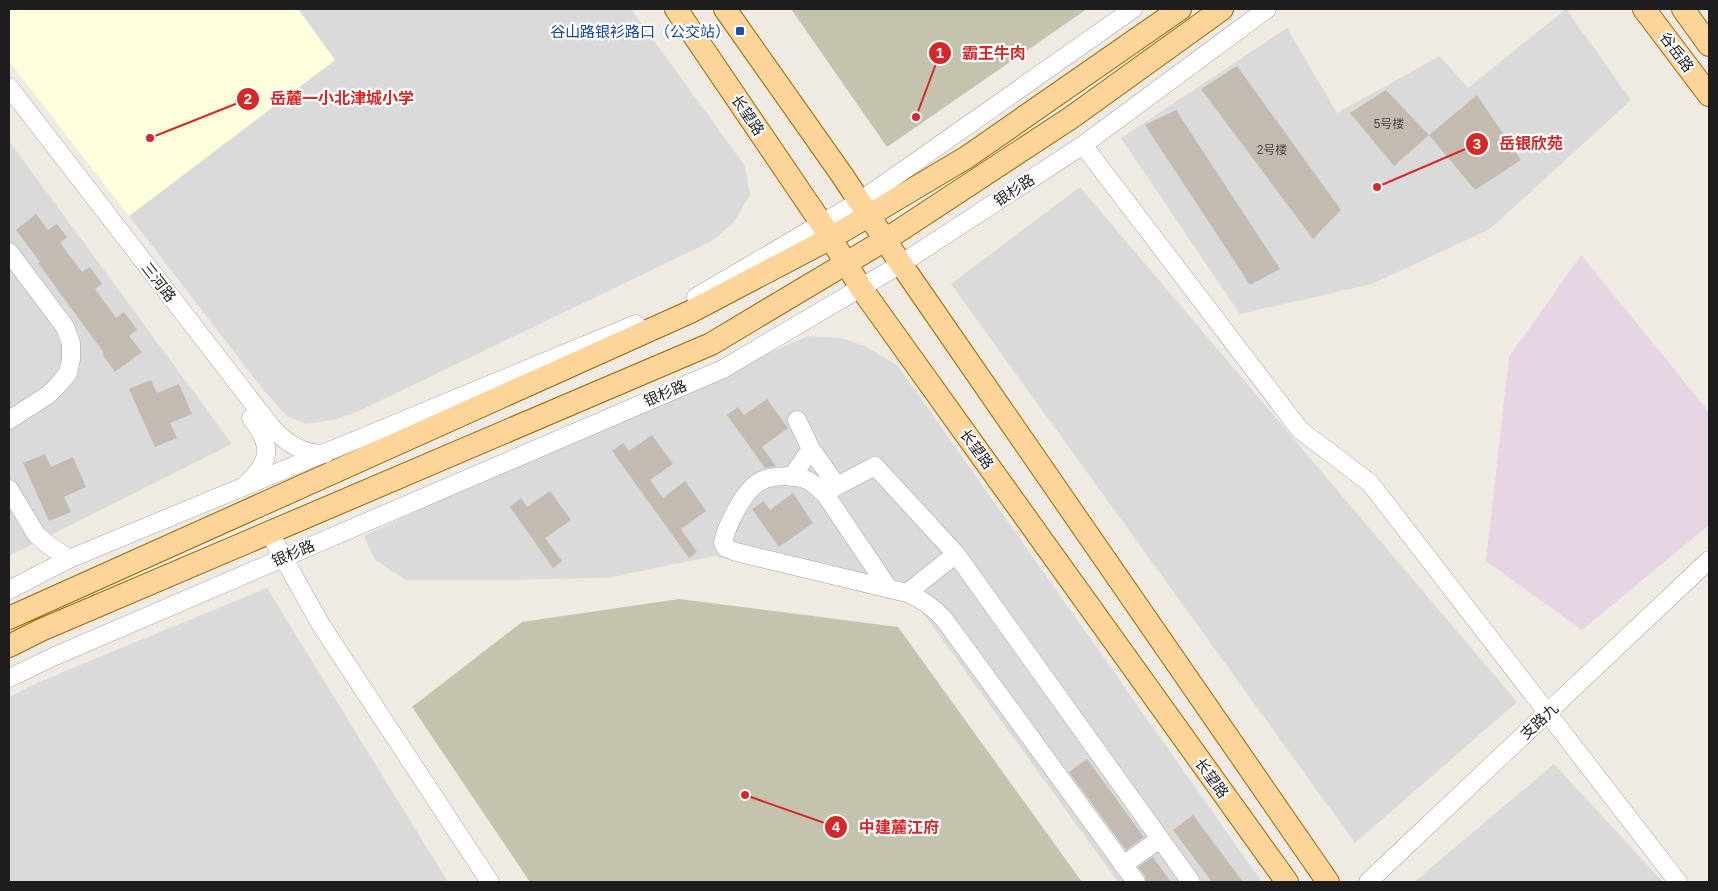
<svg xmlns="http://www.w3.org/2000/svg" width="1718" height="891" viewBox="0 0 1718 891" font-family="Arial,'Noto Sans SC',sans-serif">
<rect width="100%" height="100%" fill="#efebe3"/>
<path fill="#dbdada" d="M298,9h333l114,157 5,29 -16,27 -22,19 -353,170 -26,9 -27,4 -19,-8 -22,-24 -136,-176 206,-156z
M1566,9l65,91 -141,129 -118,55 -132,30 -119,-176 166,-110 50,85 103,-57 28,32z
M9,141l223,303 -223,112z
M1080,187l437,515 -162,141 -404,-559z
M808,336l33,2 24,8 33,20 364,516h-144l-200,-276 -204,-50 -107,22 -113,2h-88l-31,-20 -11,-24 178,-84z
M267,588l181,294h-439v-185l30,-15z
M1554,764l109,118h-249z"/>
<path fill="#e8d5e4" d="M1581,255l128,157v113l-127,105 -96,-69 23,-204z"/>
<path fill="#feffdb" d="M9,9h289l37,51 -206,156 -120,-155z"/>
<path fill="#c3c3ae" d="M791,9h296l-200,138z
M679,599l219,28 184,255h-552l-118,-175 110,-85z"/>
<path fill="#c3bab2" d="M1237,66l104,144 -28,29 -112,-150z
M1386,90l43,45 -35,31 -44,-53z
M1477,95l44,65 -46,30 -46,-55z
M1176,110l104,159 -30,16 -105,-160z
M36,214l12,16 9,-6 10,13 -7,6 22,29 8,-5 12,17 -7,5 21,29 8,-6 13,18 -8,6 13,16 -27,20 -13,-18 2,-1 -66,-90 2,-1 -24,-32z
M151,380l6,13 22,-9 13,30 -22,9 7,15 -22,9 -26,-58z
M767,399l21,29 -26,19 14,19 -11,2 -38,-53 11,-8 6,8z
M652,435l21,29 -23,16 13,18 22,-17 21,30 -25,18 16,23 -8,6 -77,-107 11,-8 6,8z
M45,454l6,13 22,-10 13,30 -22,10 7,15 -22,9 -26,-58z
M550,491l21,29 -26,18 17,23 -9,7 -43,-61 11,-9 6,9z
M793,493l20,30 -34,24 -27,-38 12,-8 6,9z
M1087,759l57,78 -18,13 -57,-78z
M1193,815l50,67h-31l-39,-52z
M1153,857l18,25h-25l-1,-6 -7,-9z"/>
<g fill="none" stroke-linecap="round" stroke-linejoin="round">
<defs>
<path id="minor" d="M9,87l264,342c15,15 30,25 52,25
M1083,145l217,285 70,53 308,399
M9,252l56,75 6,16v16l-3,14 -9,11 -11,11 -39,25
M696,297l164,-96 273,-192
M797,420l14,29 26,37
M792,477l19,-28
M247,483c26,-23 24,-39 4,-65
M9,489l27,45 10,9 23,16
M825,494l12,-8 38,-20 81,88 235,328
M269,532l52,93 169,257
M889,589l-64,-95c-6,-5 -11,-11 -18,-14 -12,-5 -35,-5 -46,1 -16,7 -35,45 -38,62l3,5 10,4 171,41c15,6 26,14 37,26l192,263
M9,590l60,-31 567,-235
M907,593l49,-39
M9,678l46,-22 668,-287 178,-105 182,-119 184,-136
M1123,865l37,-26
M1368,882l341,-322"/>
<path id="major" d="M676,9l146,215 39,64 426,594
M725,9l117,166 59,89 427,618
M1644,9l65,86
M1683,9l26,36
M9,618l681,-306 141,-74 136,-81 213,-148
M9,646l32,-16 670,-286 174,-104 187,-123 150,-108"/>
</defs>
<use href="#minor" stroke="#a4a4a4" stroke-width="19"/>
<use href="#major" stroke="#966800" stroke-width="24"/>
<use href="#minor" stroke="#fff" stroke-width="18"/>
<use href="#major" stroke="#fdd59a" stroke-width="22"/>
</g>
<rect fill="#1a4fb4" stroke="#fff" stroke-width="2" x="735" y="26" width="10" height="10" rx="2.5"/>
<g text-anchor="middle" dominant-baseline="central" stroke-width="4.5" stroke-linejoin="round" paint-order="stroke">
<g font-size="12" fill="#464442">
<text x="1389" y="124">5号楼</text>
<text x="1272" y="150">2号楼</text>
</g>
<g font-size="15" fill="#164399" stroke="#fff" text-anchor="end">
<text x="730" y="31">谷山路银衫路口（公交站）</text>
</g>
<g font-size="15" fill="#1d1d1d" stroke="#fff">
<text transform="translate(1677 52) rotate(53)">谷岳路</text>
<text transform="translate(748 115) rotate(56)">长望路</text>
<text transform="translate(1014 190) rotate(-33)">银杉路</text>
<text transform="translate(159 282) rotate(52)">三河路</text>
<text transform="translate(665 393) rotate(-23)">银杉路</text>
<text transform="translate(977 449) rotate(54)">长望路</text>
<text transform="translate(293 553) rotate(-23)">银杉路</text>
<text transform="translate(1539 721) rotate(-43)">支路九</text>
<text transform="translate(1212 778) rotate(54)">长望路</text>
</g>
</g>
<path fill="none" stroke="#d62828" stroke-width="2" d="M916 117L940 53M150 138L248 99M1377 187L1477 144M745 795L836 827"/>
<g fill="#d62828" stroke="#fff" stroke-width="2">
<circle cx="916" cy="117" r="5"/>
<circle cx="150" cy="138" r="5"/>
<circle cx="1377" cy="187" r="5"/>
<circle cx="745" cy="795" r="5"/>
<circle cx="940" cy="53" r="12"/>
<circle cx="248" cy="99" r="12"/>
<circle cx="1477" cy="144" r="12"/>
<circle cx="836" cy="827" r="12"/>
</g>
<g font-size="15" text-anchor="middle" font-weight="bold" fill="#fff">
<text x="940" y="58">1</text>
<text x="248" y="104">2</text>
<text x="1477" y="149">3</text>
<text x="836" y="832">4</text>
</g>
<g font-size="16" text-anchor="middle" font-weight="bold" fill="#d62828" stroke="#fff" stroke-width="4.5" stroke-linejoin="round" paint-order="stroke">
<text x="994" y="59">霸王牛肉</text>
<text x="342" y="104">岳麓一小北津城小学</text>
<text x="1531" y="149">岳银欣苑</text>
<text x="899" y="833">中建麓江府</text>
</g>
<rect width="1718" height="891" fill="none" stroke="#1d1d1d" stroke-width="20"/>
</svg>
